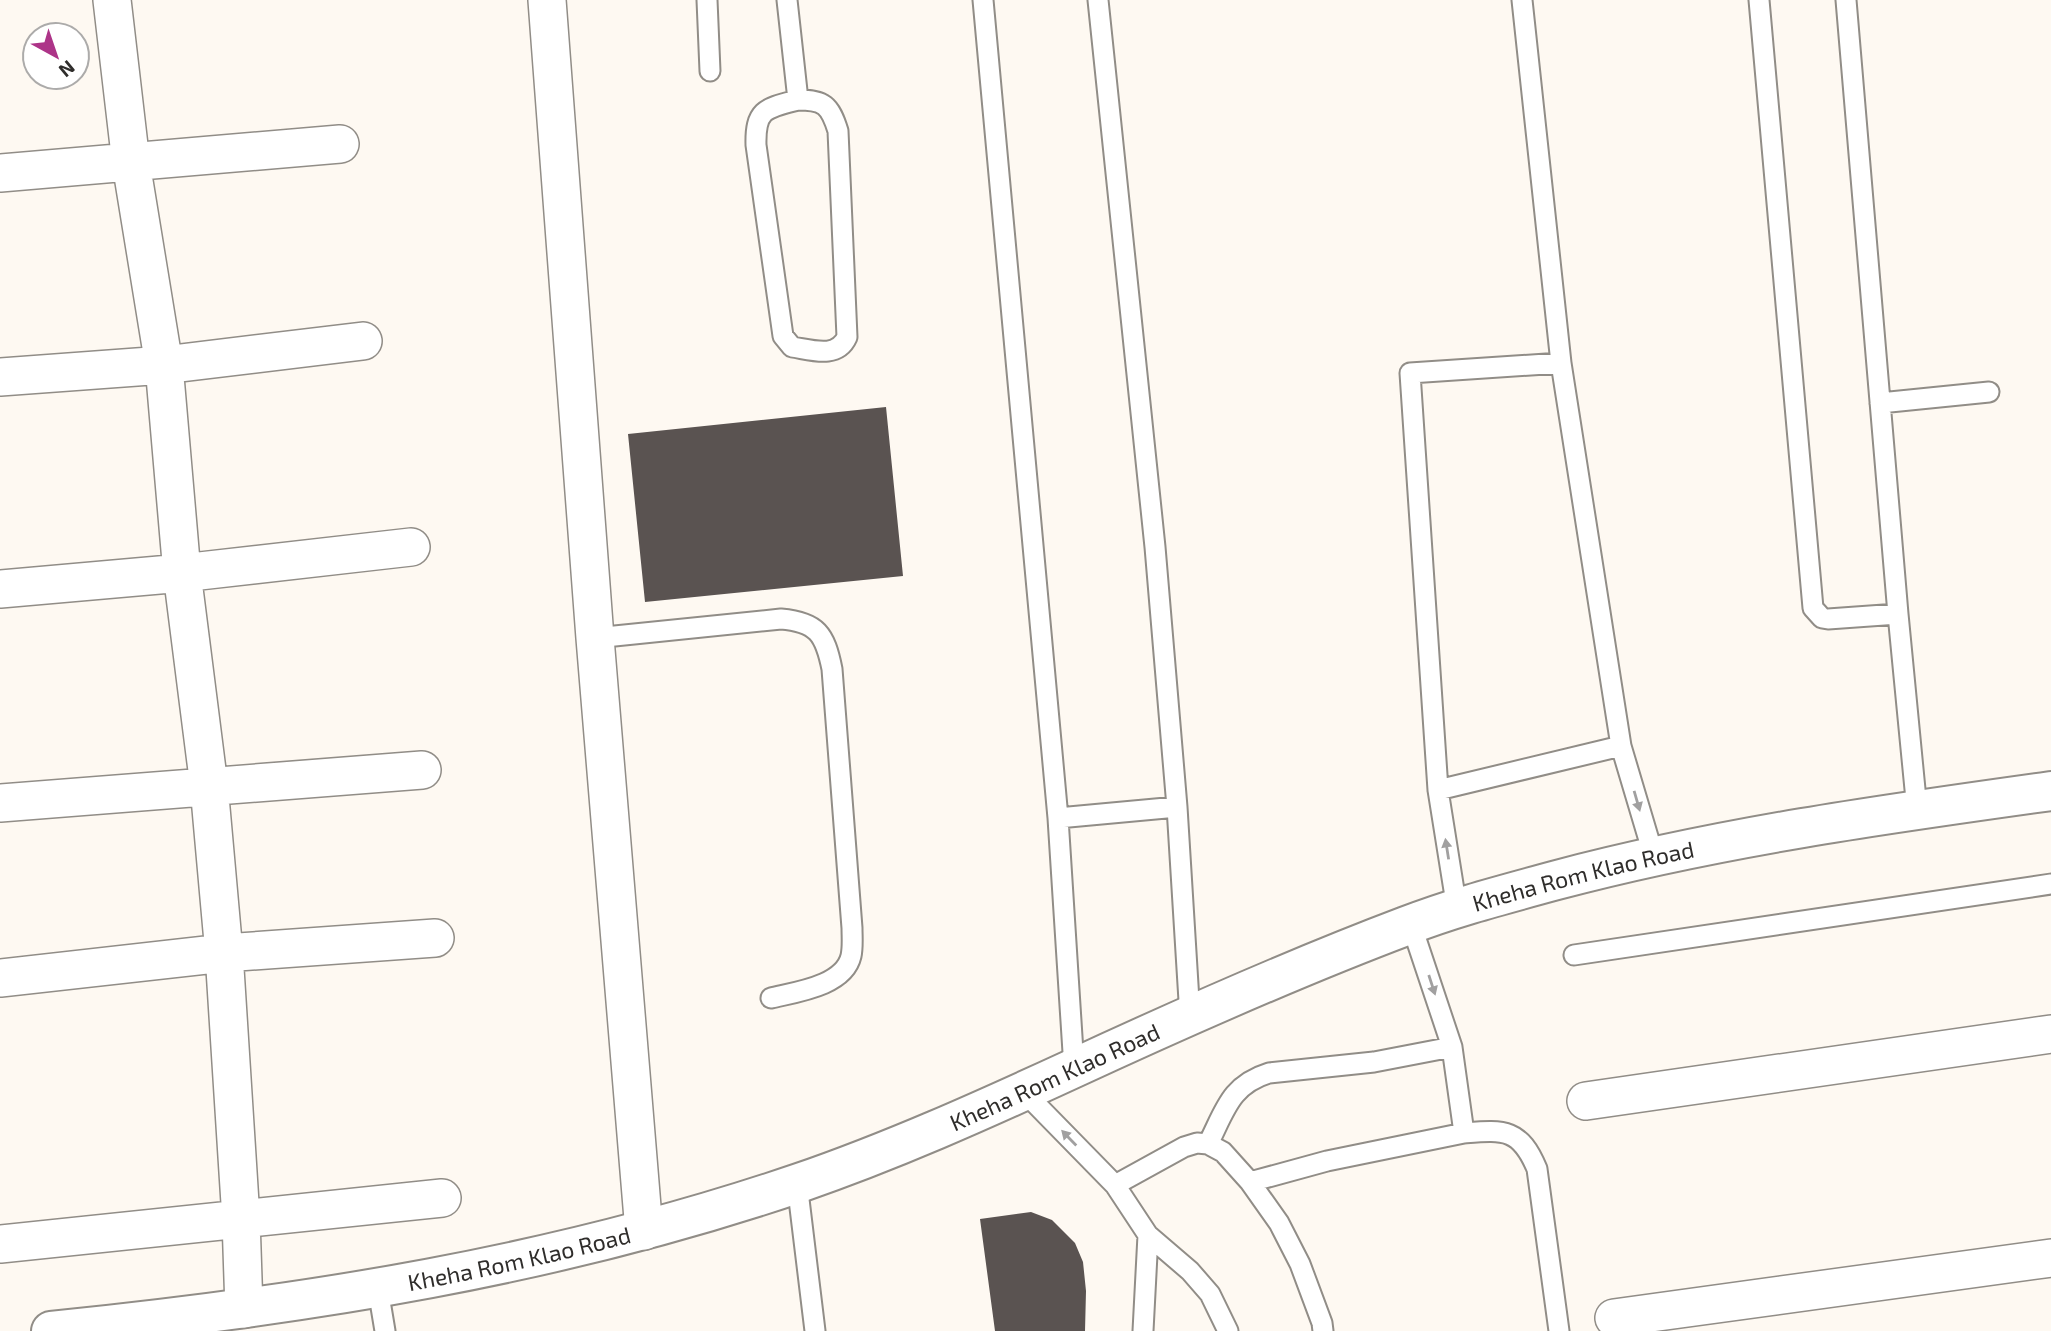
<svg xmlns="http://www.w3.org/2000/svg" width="2051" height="1331" viewBox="0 0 2051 1331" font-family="'Exo 2',sans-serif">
<rect width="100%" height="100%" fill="#fef9f2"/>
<path fill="#5a5351" d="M886,407l17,169 -258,26 -17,-168z
M1031,1212l21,8 23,23 8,19 3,29 -1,40h-90l-15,-112z"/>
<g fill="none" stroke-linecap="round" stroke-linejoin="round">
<defs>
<path id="service" d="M707,0l3,71
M787,0l11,100c26,0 32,5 40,31l9,206c-10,22 -35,13 -55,10l-9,-11 -27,-191c-1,-36 10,-37 42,-45
M983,0l75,818 16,250
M1098,0l57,547 22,260 13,210
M1522,0l39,363
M1759,0l54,608 9,10 6,1 70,-5
M1846,0l52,614 19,196
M1880,403l109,-11
M595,638l186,-19c36,3 44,15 51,50l20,259c0,9 1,19 -1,28 -7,30 -55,36 -80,42
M1438,790l183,-44
M1058,818l119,-11
M1457,909l-19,-119 -28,-417 151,-10 60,383 33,111
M1574,955l477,-71
M1024,1092l91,93 33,50 -5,96
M1464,1133c40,-3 56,-5 73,36l22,162
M1208,1144c17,-33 22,-59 61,-71l105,-11 78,-15
M797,1183l18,148
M1115,1185l69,-38 13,-4 11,1 15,8 27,30
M1148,1235l42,36 20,23 18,37
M378,1289l7,42
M1323,1331l-1,-8 -22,-59 -21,-41 -29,-41 77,-21 137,-28 -12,-86 -41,-123"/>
<path id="minor" d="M112,0l19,163 33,202 18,208 27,213 15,167 17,266 3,90
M547,0l48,638 49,593
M0,173l340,-29
M0,377l164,-12 199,-24
M0,589l182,-16 229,-26
M0,803l422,-33
M0,978l224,-25 211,-15
M1586,1101l465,-67
M0,1244l442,-46
M1614,1318l437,-60"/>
<g id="tertiary">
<path id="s1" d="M51,1331c256,-26 504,-65 748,-148 93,-32 182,-72 271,-113 110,-51 222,-101 336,-144 49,-19 100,-32 151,-46 162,-43 328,-66 494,-89"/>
</g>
</defs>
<use href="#service" stroke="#918d87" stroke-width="23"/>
<use href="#minor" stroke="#918d87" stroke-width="40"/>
<use href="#tertiary" stroke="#918d87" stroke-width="42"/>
<use href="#service" stroke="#fff" stroke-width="19"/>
<use href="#minor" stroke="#fff" stroke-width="37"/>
<use href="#tertiary" stroke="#fff" stroke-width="38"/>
</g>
<defs><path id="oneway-solid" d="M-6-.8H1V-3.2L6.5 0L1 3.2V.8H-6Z" transform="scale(1.75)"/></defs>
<g fill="#a1a0a0">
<use href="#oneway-solid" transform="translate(1637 801) rotate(74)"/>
<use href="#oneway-solid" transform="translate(1447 849) rotate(-99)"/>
<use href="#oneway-solid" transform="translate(1432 985) rotate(72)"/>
<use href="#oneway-solid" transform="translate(1069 1138) rotate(-134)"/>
</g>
<g text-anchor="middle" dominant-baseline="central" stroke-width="7" stroke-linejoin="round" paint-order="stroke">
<g font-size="23" fill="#2f2d2b" stroke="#fff">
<text stroke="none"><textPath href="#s1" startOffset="1608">Kheha Rom Klao Road</textPath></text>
<text stroke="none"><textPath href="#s1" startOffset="1041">Kheha Rom Klao Road</textPath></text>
<text stroke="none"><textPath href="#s1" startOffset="474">Kheha Rom Klao Road</textPath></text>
</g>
</g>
<g transform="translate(56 56) rotate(140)"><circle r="33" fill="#ffffff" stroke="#acabaa" stroke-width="2"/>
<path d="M0-5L12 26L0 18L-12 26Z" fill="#ad3488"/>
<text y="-10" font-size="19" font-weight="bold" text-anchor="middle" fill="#2f2d2b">N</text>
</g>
</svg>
